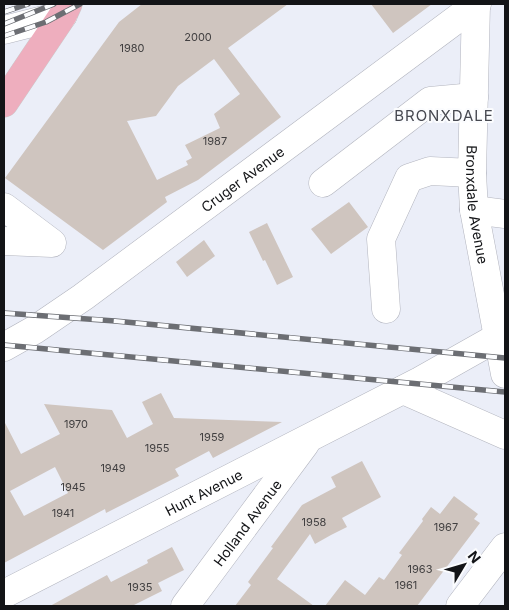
<svg xmlns="http://www.w3.org/2000/svg" width="509" height="610" viewBox="0 0 509 610" font-family="Inter,sans-serif">
<rect width="100%" height="100%" fill="#ebeef8"/>
<path fill="#cfc5bf" fill-rule="evenodd" d="M142,4h146l-60,44 53,69 -83,63 -33,17 2,5 -64,48 -98,-72 114,-156zM214,59l26,35 -26,20 6,14 -35,17 7,13 -6,3 2,4 -31,15 -30,-59 29,-5 22,-30z
M371,4h61l-39,29z
M349,202l19,25 -37,27 -20,-25z
M267,223l26,54 -16,8 -12,-25 -2,1 -14,-29z
M204,240l11,16 -28,21 -11,-15z
M161,393l13,25 108,4 -69,36 -4,-7 -34,18 4,7 -73,37 -1,-4 -101,54v-142l17,33 39,-20 -16,-30 68,6 15,28 26,-14 -11,-22zM55,467l13,26 -44,23 -14,-25z
M362,461l19,36 -39,21 5,9 -16,8 -16,9 -5,-10 -33,45 37,27h-79l16,-21 -3,-3 25,-34 -2,-1 31,-42 34,-18 -5,-10z
M454,496l24,18 -4,5 6,4 -63,83h-92l20,-26 20,15 14,-18 5,3 18,-25 -3,-2 24,-32 -1,-2 9,-12 9,7z
M172,547l12,23 -26,13 4,8 -30,15h-82l57,-31 4,7 37,-19 -1,-3z"/>
<g fill="none" stroke-linecap="round" stroke-linejoin="round">
<defs>
<g id="minor">
<path id="s1" d="M476,4l-4,169 2,37 31,164"/>
<path d="M4,30l59,-15"/>
<path d="M323,183l107,-82 44,-4"/>
<path d="M4,207l48,36 -48,-2"/>
<path d="M474,210l31,4"/>
<path d="M386,309l-5,-70 28,-61 21,-7 42,2"/>
<path id="s2" d="M4,347l32,-18 47,-32 394,-293"/>
<path d="M403,390l102,45"/>
<path id="s3" d="M4,594l416,-213 78,-44"/>
<path id="s4" d="M185,606l120,-162"/>
<path d="M460,606l45,-59"/>
</g>
<path id="major" d="M4,103l59,-88 5,-11"/>
</defs>
<use href="#minor" stroke="#b2b4be" stroke-width="29"/>
<use href="#major" stroke="#cbcbcc" stroke-width="29"/>
<use href="#minor" stroke="#fff" stroke-width="28"/>
<use href="#major" stroke="#eeaebe" stroke-width="28"/>
<defs>
<path id="rail" d="M4,12l24,-8
M4,24l50,-20
M4,36l42,-14 34,-18
M4,313l111,8 390,37
M4,345l501,47"/>
</defs>
<use href="#rail" stroke="#6c6e73" stroke-width="5.5"/>
<use href="#rail" stroke="#fbfcfe" stroke-width="4" stroke-dasharray="11" stroke-linecap="butt"/>
</g>
<g text-anchor="middle" dominant-baseline="central" stroke-width="4" stroke-linejoin="round" paint-order="stroke">
<g font-size="11" fill="#424041">
<text x="198" y="37">2000</text>
<text x="132" y="48">1980</text>
<text x="215" y="141">1987</text>
<text x="76" y="424">1970</text>
<text x="212" y="437">1959</text>
<text x="157" y="448">1955</text>
<text x="113" y="468">1949</text>
<text x="73" y="487">1945</text>
<text x="63" y="513">1941</text>
<text x="314" y="522">1958</text>
<text x="446" y="527">1967</text>
<text x="420" y="569">1963</text>
<text x="406" y="585">1961</text>
<text x="140" y="587">1935</text>
</g>
<g font-size="14" fill="#131417" stroke="#fbfcfe">
<text stroke="none"><textPath href="#s2" startOffset="292">Cruger Avenue</textPath></text>
<text stroke="none"><textPath href="#s1" startOffset="201">Bronxdale Avenue</textPath></text>
<text stroke="none"><textPath href="#s3" startOffset="224">Hunt Avenue</textPath></text>
<text stroke="none"><textPath href="#s4" startOffset="104">Holland Avenue</textPath></text>
</g>
<g font-size="15" letter-spacing="1" fill="#474951" stroke="#fbfcfe">
<text x="444" y="115">BRONXDALE</text>
</g>
</g>
<rect width="509" height="610" fill="none" stroke="#131417" stroke-width="10"/>
<g transform="translate(464 565) rotate(52)" stroke="#fbfcfe" stroke-width="4" paint-order="stroke">
<path d="M0-4L9 19L0 12L-9 19Z" fill="#131417"/>
<text y="-8" font-size="14" font-weight="bold" text-anchor="middle" fill="#131417">N</text>
</g>
</svg>
